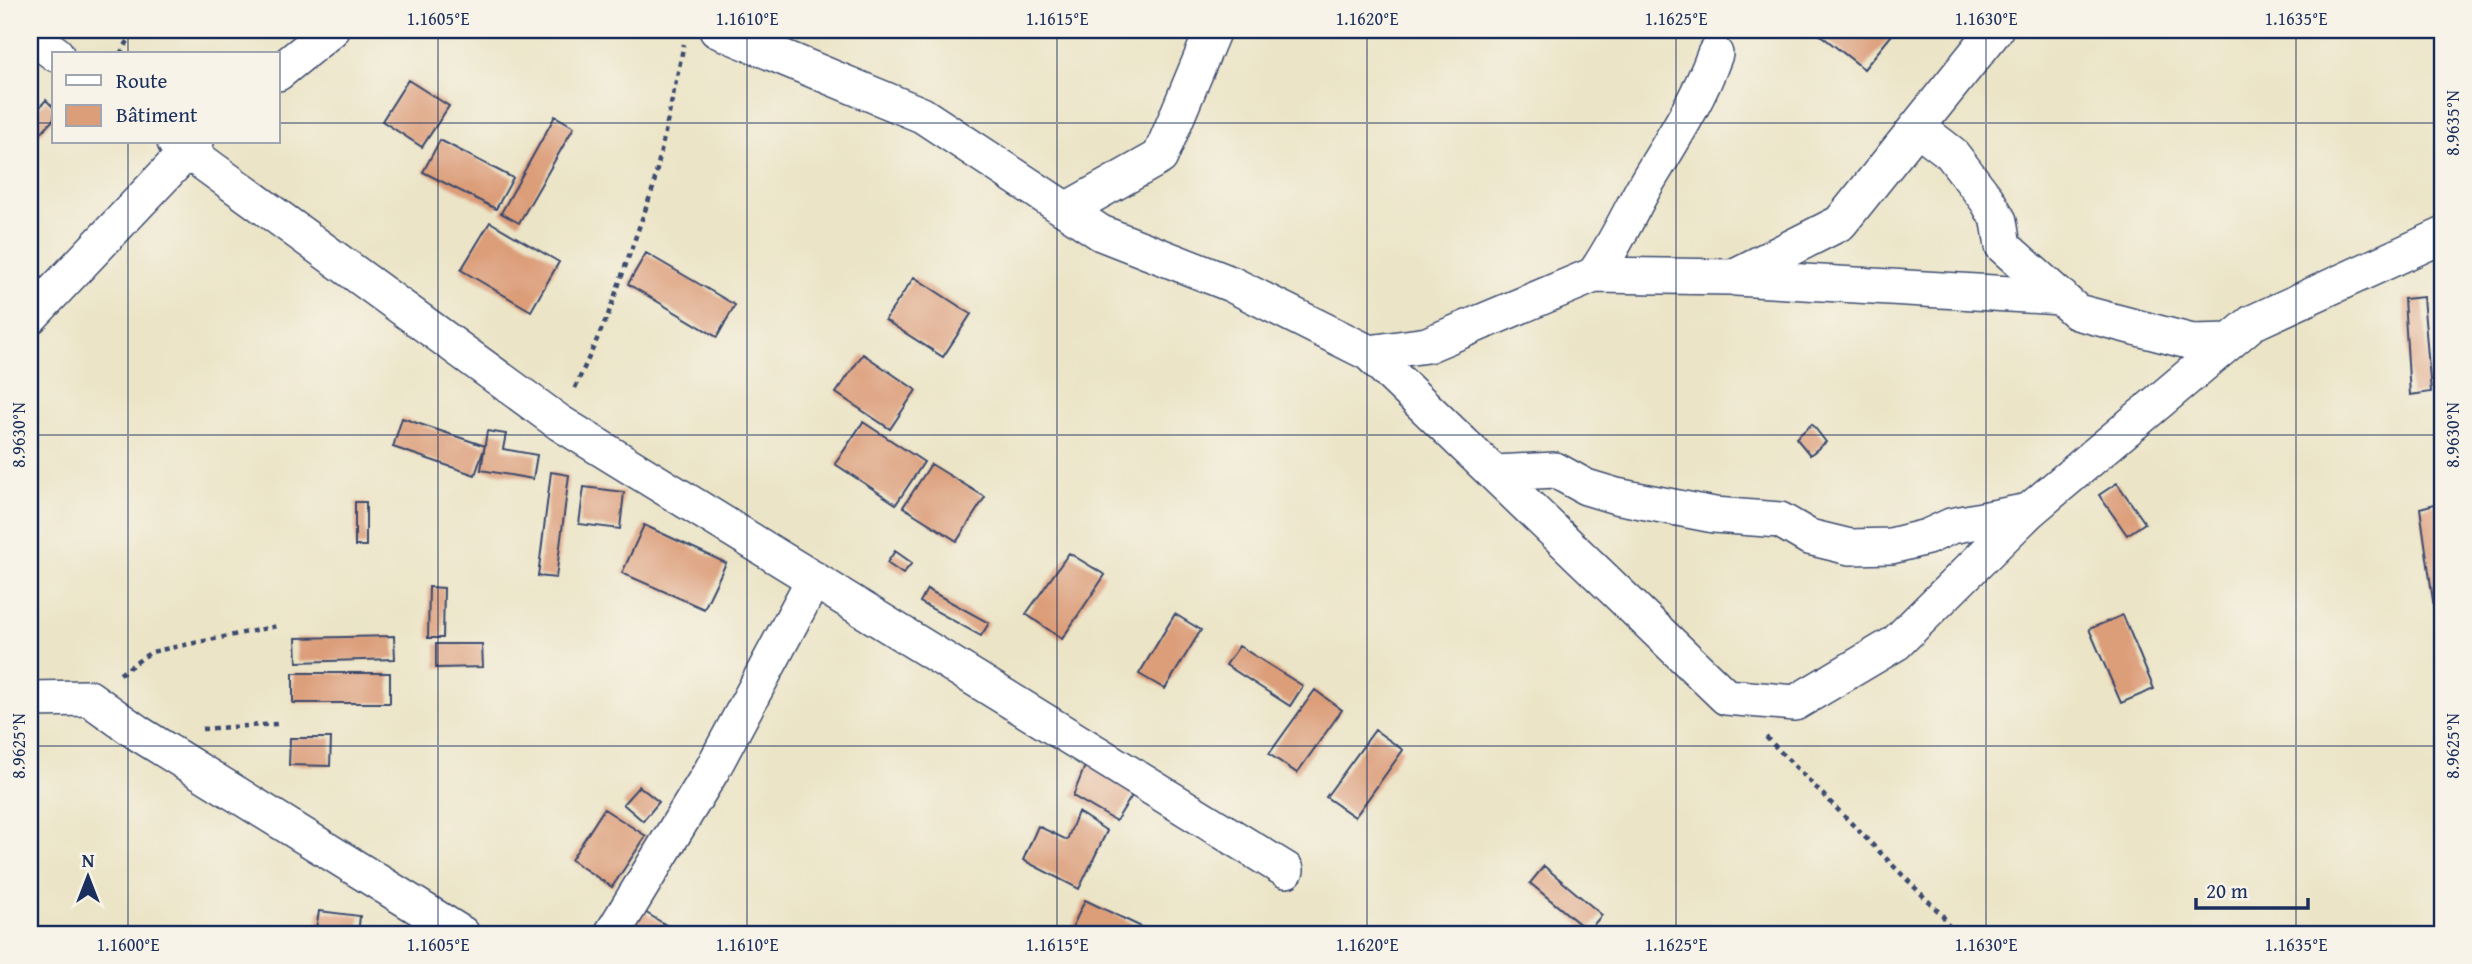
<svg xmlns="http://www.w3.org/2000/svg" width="2472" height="964" viewBox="0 0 2472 964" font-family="'Gentium Book Plus',serif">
<rect width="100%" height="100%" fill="#f7f3e8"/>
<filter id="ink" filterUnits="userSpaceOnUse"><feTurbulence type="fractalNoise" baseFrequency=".0143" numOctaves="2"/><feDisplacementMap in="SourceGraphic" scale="14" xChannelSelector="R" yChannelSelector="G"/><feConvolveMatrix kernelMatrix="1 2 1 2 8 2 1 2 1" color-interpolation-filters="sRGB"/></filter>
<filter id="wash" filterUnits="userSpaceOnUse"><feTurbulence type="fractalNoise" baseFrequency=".00686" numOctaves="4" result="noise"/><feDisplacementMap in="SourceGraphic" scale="28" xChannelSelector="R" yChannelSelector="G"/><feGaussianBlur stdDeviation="1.57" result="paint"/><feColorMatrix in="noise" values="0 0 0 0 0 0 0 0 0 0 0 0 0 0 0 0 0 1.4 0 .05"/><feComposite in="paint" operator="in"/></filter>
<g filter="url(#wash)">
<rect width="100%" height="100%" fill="#ebe4c6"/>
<g id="blocks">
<path fill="#dc9d79" d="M1814,30h82l-32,39z
M408,80l41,26 -27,41 -40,-26z
M46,100l8,8v11l-18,19 -6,-6v-14z
M555,116l19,11 -55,96 -18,-10z
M440,140l73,38 -17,31 -73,-37z
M490,222l69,40 -28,49 -70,-41z
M646,253l89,52 -18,32 -89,-53z
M914,277l57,37 -28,43 -58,-37z
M2423,297l8,95 -21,3 -6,-96z
M863,354l53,36 -26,39 -54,-36z
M402,418l83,28 -10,29 -82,-28z
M863,422l61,40 -28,42 -61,-40z
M1812,424l14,18 -16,13 -14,-17z
M487,431l19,3 -3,15 34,6 -4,24 -52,-9z
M931,464l54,33 -28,44 -54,-34z
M551,472l18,3 -13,103 -18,-2z
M2117,483l28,40 -18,12 -28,-40z
M584,487l40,5 -4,37 -41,-5z
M355,502h11v44h-11z
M2442,502v119l-6,1 -16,-114z
M644,525l82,38 -22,46 -82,-36z
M895,551l17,12 -9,11 -16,-11z
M1069,553l36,22 -43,64 -36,-25z
M429,587l15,1 -1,50h-15z
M927,589l62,34 -8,13 -61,-34z
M1175,614l26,16 -36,59 -26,-15z
M2123,615l31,74 -33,14 -32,-74z
M394,636l1,23 -98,3 -1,-24z
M436,644h46l1,23 -47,1z
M1239,646l64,40 -13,20 -64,-41z
M293,673h97v30h-97z
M1315,690l27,20 -45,63 -28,-19z
M1375,730l28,20 -48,67 -29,-20z
M290,738h41l-1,28 -41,-1z
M1087,761l46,33 -17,27 -43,-25z
M639,786l20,16 -16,19 -20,-17z
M604,809l42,27 -34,51 -41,-27z
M1078,812l29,19 -28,58 -56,-29 15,-34 29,14z
M1544,866l58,49 -14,16 -58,-48z
M1085,900l71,34h-76l-9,-4z
M319,911l41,5 -2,18h-43z
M643,911l38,23h-53z"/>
</g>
</g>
<g filter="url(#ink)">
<use href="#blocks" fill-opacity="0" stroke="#3a4a6e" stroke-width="2"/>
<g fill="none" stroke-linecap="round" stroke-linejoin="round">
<defs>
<path id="minor" d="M717,30l205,85 179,118 130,51 138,69 357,344 69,6 101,-60 133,-132 223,-188 190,-87
M30,35l26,19
M278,73l53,-43
M1917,127l34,26 36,47 12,21 4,25 74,66 115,30 39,-1
M175,142l385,281 726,447
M1066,210l94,-53 53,-127
M1594,275c21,-29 35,-62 53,-93 25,-42 51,-81 68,-128
M1736,278l325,19
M30,317l166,-175
M1369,353l58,-8 167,-70 139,2 107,-54 155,-193
M1494,473l61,-3 31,17 30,9 98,19 66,5 29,17 41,10 41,-1 36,-9 24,-11 78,-15
M30,699l59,-1 49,35 324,201
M612,934l100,-164 102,-191"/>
</defs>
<use href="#minor" stroke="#3a4a6e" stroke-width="38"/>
<path stroke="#3a4a6e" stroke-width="4.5" stroke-dasharray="5 5" stroke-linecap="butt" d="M120,54l15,-24
M575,388l33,-73 45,-127 31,-144
M120,674l31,-22 126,-26
M202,729l75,-5
M1766,737l177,179 10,18"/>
<use href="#minor" stroke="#fff" stroke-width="35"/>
</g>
</g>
<path fill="none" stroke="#1b2f5e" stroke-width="2" stroke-opacity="0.45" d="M128,30v24M438,30v904M747,30v904M1057,30v904M1367,30v904M1676,30v904M1986,30v904M2296,30v904M30,123h24M278,123h2164M128,142v792M30,435h2412M30,746h2412"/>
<rect width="2472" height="964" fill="none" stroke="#f7f3e8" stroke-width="77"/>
<rect x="52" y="52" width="228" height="91" fill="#f7f3e8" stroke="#9fa5b1" stroke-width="2"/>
<rect x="66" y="75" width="35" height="10" fill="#ffffff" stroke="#9fa5b1" stroke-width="2"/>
<text x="116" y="88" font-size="21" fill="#1b2f5e">Route</text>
<rect x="66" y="105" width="35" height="21" fill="#dc9d79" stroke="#9fa5b1" stroke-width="2"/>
<text x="116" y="122" font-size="21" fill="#1b2f5e">Bâtiment</text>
<g transform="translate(88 877)" stroke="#f7f3e8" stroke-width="5" paint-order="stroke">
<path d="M0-5L12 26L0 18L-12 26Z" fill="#1b2f5e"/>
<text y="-10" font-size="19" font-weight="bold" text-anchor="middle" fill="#1b2f5e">N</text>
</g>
<path d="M2196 898v10h112v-10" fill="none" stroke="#1b2f5e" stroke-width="3.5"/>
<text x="2206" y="898" font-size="21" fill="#1b2f5e" stroke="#f7f3e8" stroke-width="5" paint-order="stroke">20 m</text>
<rect x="38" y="38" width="2396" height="888" fill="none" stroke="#1b2f5e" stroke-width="2.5"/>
<g font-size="18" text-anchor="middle" fill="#1b2f5e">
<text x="438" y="25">1.1605°E</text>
<text x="747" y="25">1.1610°E</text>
<text x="1057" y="25">1.1615°E</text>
<text x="1367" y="25">1.1620°E</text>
<text x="1676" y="25">1.1625°E</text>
<text x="1986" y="25">1.1630°E</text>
<text x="2296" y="25">1.1635°E</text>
<text transform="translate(2453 123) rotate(-90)" y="6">8.9635°N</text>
<text transform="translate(19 435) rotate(-90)" y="6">8.9630°N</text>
<text transform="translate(2453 435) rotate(-90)" y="6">8.9630°N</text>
<text transform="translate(19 746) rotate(-90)" y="6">8.9625°N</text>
<text transform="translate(2453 746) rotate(-90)" y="6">8.9625°N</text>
<text x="128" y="951">1.1600°E</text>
<text x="438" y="951">1.1605°E</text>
<text x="747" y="951">1.1610°E</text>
<text x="1057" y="951">1.1615°E</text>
<text x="1367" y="951">1.1620°E</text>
<text x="1676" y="951">1.1625°E</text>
<text x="1986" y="951">1.1630°E</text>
<text x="2296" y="951">1.1635°E</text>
</g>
</svg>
